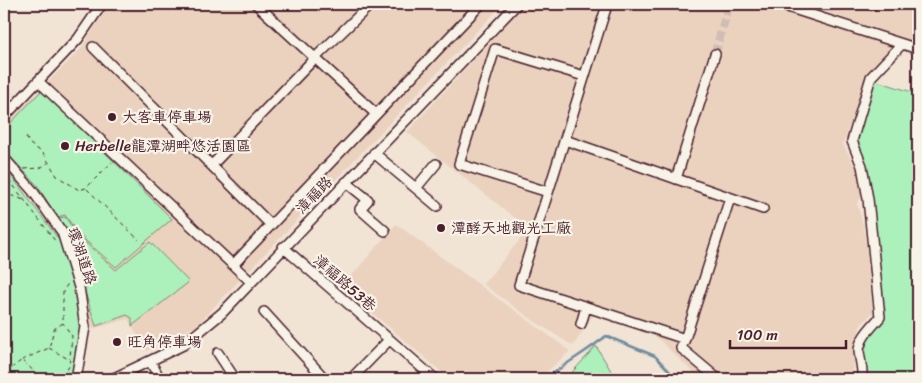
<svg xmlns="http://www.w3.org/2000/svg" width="922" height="383" viewBox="0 0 922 383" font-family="Sriracha,'LXGW WenKai TC',sans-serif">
<rect width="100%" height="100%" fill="#f1e4d5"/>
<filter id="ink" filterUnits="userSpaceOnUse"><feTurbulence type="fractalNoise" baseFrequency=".02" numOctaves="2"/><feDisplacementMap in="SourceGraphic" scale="10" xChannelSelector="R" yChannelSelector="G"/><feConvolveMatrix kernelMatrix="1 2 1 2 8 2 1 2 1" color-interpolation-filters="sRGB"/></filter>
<g filter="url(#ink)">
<path fill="#ead2be" d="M108,4h395l-307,322 -50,25 -18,-32 -35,10 -37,-111 -21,-39 -31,-29v-24l77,-77z
M525,4h240l128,40 -25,30 -25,70 15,28 4,24 -5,7 7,25 9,84 -13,14 -9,53h-151l-46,-44 -60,-21 -21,32 -42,-27 -48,-35 46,-55 -122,-97z
M801,4h117v39z
M396,224l174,127 -31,28h-89l-108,-92z"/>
<path fill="#acf0bb" stroke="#7b8873" d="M874,80l44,14v285h-62l20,-65 -1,-67 -18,-104z
M42,90l130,129 -56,48 -37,-32 -14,-20 -8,2 -20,-32 -33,-35v-20z
M4,166l59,79 13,42 7,41 -10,51h-69z
M65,217l13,19 38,34 34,-28 39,40 -57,44v-8l-5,-3 -31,11 -30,-92 -8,-16z
M596,346l20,33h-50z"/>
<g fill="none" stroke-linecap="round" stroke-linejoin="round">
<path stroke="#718c9f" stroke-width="2.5" d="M546,379c19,-16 41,-27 60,-43l49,20 22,23"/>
<path stroke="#d0bdb3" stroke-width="9" stroke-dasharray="9 4.5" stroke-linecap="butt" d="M715,54l14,-50"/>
<defs>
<path id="minor" d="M256,4l120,110
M778,4l140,45
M607,5l-88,280 166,54 45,-141
M872,5v-1
M93,47l178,178
M38,81l213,201
M4,117l74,-78 24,-35
M565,140l198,69
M374,153l63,53
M4,158l28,32 30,42 17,55 6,40 -9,52
M212,165l104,-108 55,-53
M676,179l39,-125
M346,182l22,18 -8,9 25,22
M416,188l20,-24
M548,192l-89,-28 36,-115 89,27
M283,247l152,132
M233,265l248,-261
M264,312l61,67
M581,324l5,-17
M685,339l-4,9 37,31
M218,353l17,26
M150,361l10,18
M112,379l71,-34 39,-32 295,-309
M351,379l38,-39
M862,379c1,-10 -2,-18 -3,-28 0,-13 14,-25 21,-34l-12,-118 -6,-33 -10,-25 19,-64 31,-33"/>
</defs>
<use href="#minor" stroke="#4a1f2b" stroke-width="12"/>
<path stroke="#4a1f2b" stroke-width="1" stroke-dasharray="4 4" stroke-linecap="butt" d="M26,137l4,7 13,9 14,23 22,14 7,-2 26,-26
M24,169l16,-1 8,-5
M4,173l52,69
M87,189l52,51
M4,193l20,7
M49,348l21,12
M22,360l27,-12 5,-19 9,-6v-32l6,-9
M4,368l5,2 13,-10 19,18 20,-3 6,3
M61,375l8,-8 3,-31 -9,-13"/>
<use href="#minor" stroke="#f7f3e8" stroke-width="9"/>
</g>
</g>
<g fill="#4a1f2b" stroke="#f7f3e8" stroke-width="2">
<circle cx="112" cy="117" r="5"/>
<circle cx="65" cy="146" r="5"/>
<circle cx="441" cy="228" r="5"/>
<circle cx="117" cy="342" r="5"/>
</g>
<g text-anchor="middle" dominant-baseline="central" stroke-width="4.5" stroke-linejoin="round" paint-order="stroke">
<g font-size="15" fill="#4a1f2b" stroke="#f7f3e8" text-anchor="start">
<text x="122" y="117">大客車停車場</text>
<text x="75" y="146">Herbelle龍潭湖畔悠活園區</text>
<text x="451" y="228">潭酵天地觀光工廠</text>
<text x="127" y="342">旺角停車場</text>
</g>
<g font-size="15" fill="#4a1f2b" stroke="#f7f3e8">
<text transform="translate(314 195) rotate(-46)">漳福路</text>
<text transform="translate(82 256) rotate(71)">環湖道路</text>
<text transform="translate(345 283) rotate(41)">漳福路53巷</text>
</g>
</g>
<rect width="922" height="383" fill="none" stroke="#f7f3e8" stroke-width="20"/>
<rect x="10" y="10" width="902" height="363" fill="none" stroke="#4a1f2b" stroke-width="2" filter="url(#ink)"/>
<path d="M730 340v8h116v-8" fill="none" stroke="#4a1f2b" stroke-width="2.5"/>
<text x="737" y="340" font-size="15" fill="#4a1f2b" stroke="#f7f3e8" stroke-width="4" paint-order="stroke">100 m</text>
</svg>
